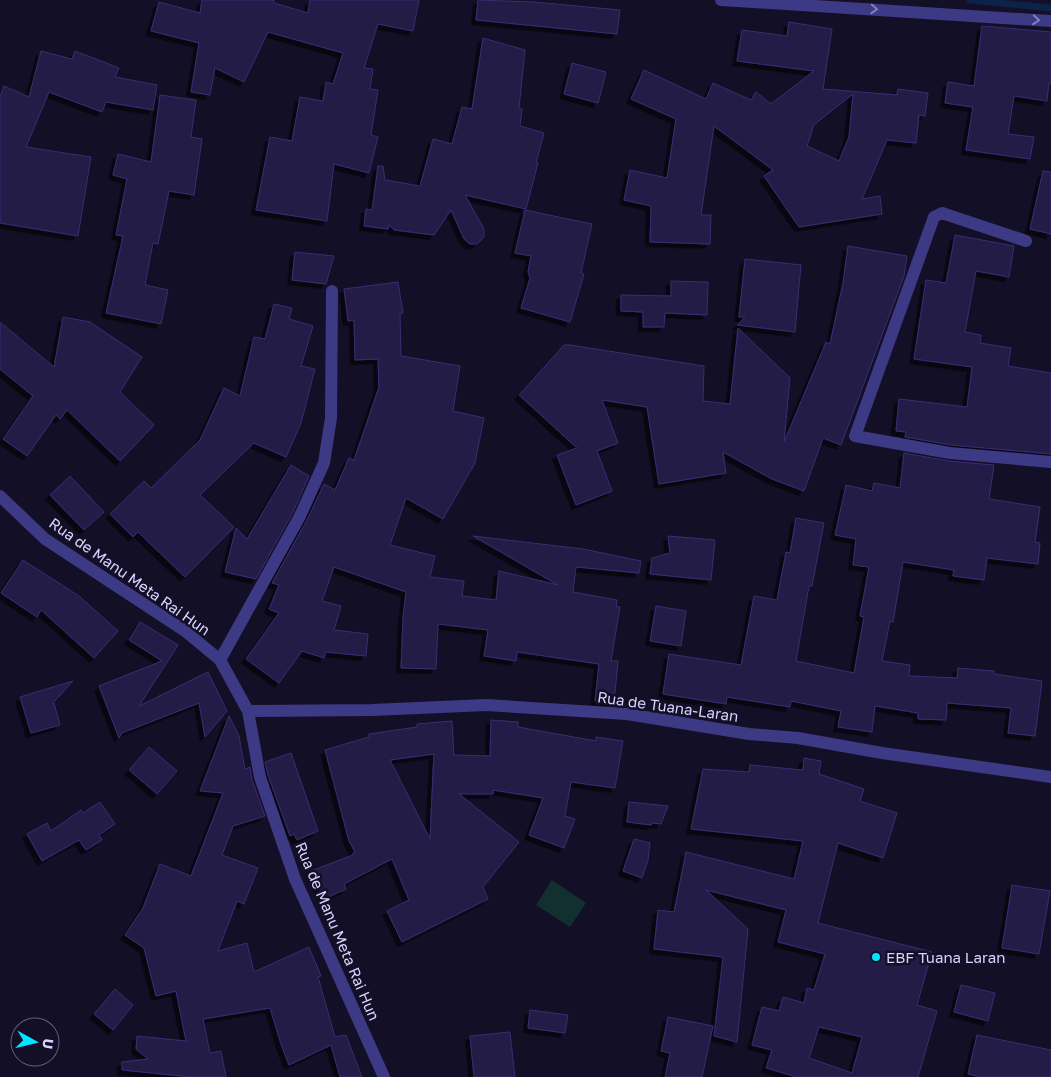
<svg xmlns="http://www.w3.org/2000/svg" width="1051" height="1077" viewBox="0 0 1051 1077" font-family="'Golos Text',sans-serif">
<defs>
<filter id="shadow"><feDropShadow dx="-4.5" dy="4.5" stdDeviation="0" flood-color="#0009"/></filter>
</defs>
<rect width="100%" height="100%" fill="#130f26"/>
<path fill="#12302f" d="M552,880l34,23 -16,24 -34,-22z"/>
<g fill="none" stroke-linecap="round" stroke-linejoin="round">
<path stroke="#0c2248" stroke-width="7" d="M970,0l81,8"/>
</g>
<path fill="#241b47" stroke="#3b2d73" fill-rule="evenodd" filter="url(#shadow)" d="M202,0h72v3l34,10 2,-13h109l-6,31 -35,-7 -14,44 9,1 -3,20 8,1 -7,45 7,2 -9,36 -35,-9 -7,57 -71,-11 14,-73 22,4 8,-44 23,4 3,-19 7,2 10,-31 -75,-21 -24,50 -29,-14 -5,27 -19,-3 8,-49 -48,-12 8,-29 41,11z
M478,0l56,2 86,8 -3,24 -141,-14z
M789,22l43,7 -9,60 74,6 1,-6 30,4 -3,23 -6,-1 -3,28 -29,-3 -25,59 18,-3 2,18 -83,13 -35,-51 9,-6 -59,-44 -13,89h10l-1,29 -60,-2 1,-36 -27,-6 6,-30 37,8 9,-59 -45,-20 13,-29 62,29 7,-16 38,17 5,-8 15,12 43,-33 -77,-10 5,-31 45,6zM853,94l-4,43 -10,24 -32,-15 7,-21z
M982,26l69,6v52l-2,-1 -2,18 -33,-5 -6,38 26,3 -4,22 -64,-9 7,-43 -28,-4 3,-21 26,4z
M483,38l42,12 -6,58 3,1 -2,17 24,7 -8,30h2l-12,46 -61,-14 19,34v8l-7,7h-7l-6,-5 -13,-29 -17,25 -40,-5 -5,-5 -1,4 -24,-3 2,-17 6,1 6,-44h5l2,14 35,6 13,-47 19,5 10,-37 10,2z
M41,51l31,8 3,-8 44,17 -4,9 42,8 -4,25 -47,-8 -4,10 -53,-20 -23,55 65,10 -13,79 -78,-13v-127l4,-10 25,11z
M572,63l34,9 -8,31 -34,-9z
M160,95l36,5 -5,37 11,2 -8,56 -25,-4 -11,53 -5,-1 -8,42 23,5 -7,34 -55,-11 17,-77 -7,-1 11,-56 -14,-4 5,-21 33,8z
M1043,171l8,1v62l-21,-5z
M525,210l67,14 -11,49 3,1 -14,48 -49,-14 9,-30 -2,-6 3,-16 -16,-3z
M955,235l59,11 -5,31 -33,-6 -11,61 16,3 -1,8 31,5 -3,18 43,7v81l-100,-9 -46,-8 1,-5 -10,-1 3,-32 68,8 5,-40 -58,-8 12,-79 20,3z
M848,246l59,10 -3,20 -63,169 -18,-7 -19,53 -32,-12 -49,-27 3,21 -67,11 -12,-77 -45,-7 16,43 -21,8 15,40 -36,14 -19,-50 20,-7 -58,-53 45,-50h6l134,21 -1,35 27,3 8,-76 52,50 -6,64 42,-100 4,2 13,-61z
M295,252l39,4 -8,28 -34,-4z
M745,259l56,6 -6,67 -58,-7 8,-8h-6z
M671,281l37,1 -1,33 -42,-2 -1,14h-21v-15l-22,-1v-16l50,1z
M398,282l5,31 -3,1 1,42 59,10 -7,45 31,7 -9,45 -32,56 -37,-21 -16,47 45,11 -5,21 34,4 -2,15 34,4 3,-29 59,14 -85,-49 110,13 58,12 -2,12 -63,-6 -3,25 44,8 -1,6 4,1 -9,54h7l-4,42 -19,-2 4,-37 -82,-12 -1,9 -32,-5 4,-26 -50,-6 -2,45 -35,-1 2,-50 3,-26 -72,-25 -12,34 19,5 -7,24 34,4 -2,22 -40,-4 -2,6 -22,-7 -23,32 -33,-24 33,-46 -10,-4 10,-24 -7,-2 35,-63 17,-36 11,6 14,-32 5,2 25,-73 -1,-28 -23,1 -1,-40 -6,1 -4,-32z
M274,304l18,4 -3,11 24,7 -12,40 14,3 -14,54 -15,34 -32,-14 -54,52 34,32 -49,50 -47,-45 -5,5 -23,-23 34,-33 7,7 49,-48 24,-52 16,8 14,-59 11,2z
M63,317l27,5 52,35 -22,35 34,33 -34,36 -53,-51 -7,9 -4,-4 -29,41 -24,-17 30,-43 -33,-27v-47l54,45z
M904,453l45,8 45,4 -5,34 51,8 -5,35 5,1 -2,21 -51,-6 -3,22 -31,-4 1,-6 -51,-8 -10,60 -3,-1 -8,40 28,4 -1,11 48,2 1,-10 36,3v3l48,7 -7,55 -27,-3 3,-25 -64,-5 -1,17 -28,-1v-6l-43,-7 -3,26 -34,-5 3,-16 -50,-10 -1,6 -63,-10 -1,7 -63,-10 6,-40 72,11 13,-69 23,4 9,-48 4,1 6,-35 28,5 -12,63h-3l-13,75 58,12 10,-56 -4,-1 9,-49 -16,-2 3,-26 -21,-4 11,-50 26,6 2,-8 26,5z
M291,465l18,11 -16,36 -37,67 -31,-7 11,-44 11,11z
M70,476l34,36 -20,18 -34,-35z
M668,536l47,4 -4,40 -61,-6 2,-16 18,-5z
M23,560l56,36 39,35 -24,27 -53,-48 -4,7 -36,-24z
M656,606l30,5 -5,35 -31,-5z
M140,622l38,23 -39,61 69,-34 19,39 -22,26 -6,-34 -77,30 -3,5 -20,-52 63,-25 -33,-21z
M73,681l-21,23 2,-1 6,22 -29,8 -11,-36z
M229,716l10,20 6,33 5,-2 2,13 13,36 -32,10 -11,29 36,13 -14,36 -7,-3 -19,50 29,-8 7,29 55,-25 12,29 -3,1 17,60 11,-2 16,42h-22l-9,-32 -42,20 -8,-21 -11,-36 -67,11 7,34 11,-2 5,26h-34l-70,-7v-8l26,-3 -12,-10 1,-13 49,5 -10,-50 -20,5 -12,-48 -19,-13 18,-27 17,-44 31,12 32,-83 -23,-2z
M491,720l27,2v5l78,14v-4l27,4 -8,47 -44,-6 -6,34 10,3 -11,29 -35,-13 14,-37 -50,-8v4h-34l60,48 -36,45 5,12 -86,43 -15,-31 22,-11 -17,-41 -48,25 2,5 -22,10 -13,-28 42,-16v-2l2,-1 -6,-11 -24,-91 44,-13v-3l48,-7v-3l35,-3 2,34 36,1zM434,754l-1,19 -3,66 -40,-79z
M149,747l28,24 -20,23 -28,-24z
M291,753l27,78 -21,9 -3,-6 -4,2 -22,-61 -3,-13z
M804,758l17,3 -2,13 45,15 -4,12 37,12 -14,45 -45,-15 -20,80 114,29 -15,53 20,6 -19,66h-121l-31,-9 6,-18 -20,-5 10,-38 17,4 4,-14 21,6 3,-15 7,2 11,-36 -47,-12 8,-32 -80,-20 42,39 -11,113 -23,-6 9,-79 -69,-8 4,-39 16,2 12,-60 108,27 9,-38 -112,-12 12,-60 46,3 1,-7 53,5zM819,1027l43,10 -10,36 -43,-15z
M100,802l15,22 -16,11 3,5 -16,10 -7,-10 -37,21 -15,-27 20,-11 4,8 30,-21 2,3z
M629,802l39,4 -7,18 -9,-1 -1,2 -24,-3z
M634,839l16,4 -2,17 -6,18 -19,-7z
M1012,885l38,6 -11,63 -37,-6z
M961,985l34,8 -7,28 -34,-9z
M115,989l18,16 -20,25 -19,-16z
M530,1010l38,5 -3,18 -37,-5z
M668,1017l45,9 -11,51h-37l5,-24 -9,-2z
M510,1032l5,45h-41l-4,-41z
M977,1035l74,15v27h-70l-13,-3z"/>
<g fill="none" stroke-linecap="round" stroke-linejoin="round">
<path stroke="#3d3a85" stroke-width="12" d="M1026,241l-84,-28 -8,4 -79,219 95,17 101,9
M0,496l45,43 140,92 35,29 28,51 12,66 35,102 89,198
M220,660l80,-144 24,-53 7,-45 1,-127
M248,711l124,-1 114,-5 141,9 122,20 49,4"/>
<path stroke="#3d3a85" stroke-width="12" d="M721,0l330,21
M798,738l84,15 169,24"/>
</g>
<defs><path id="oneway-chevron" d="M-2-3.5L2.5 0L-2 3.5" fill="none" stroke-width="1.6" stroke-linecap="round" stroke-linejoin="round" transform="scale(1.25)"/></defs>
<g stroke="#837fbc">
<use href="#oneway-chevron" transform="translate(874 9) rotate(3)"/>
<use href="#oneway-chevron" transform="translate(1036 20) rotate(5)"/>
</g>
<circle fill="#00e5ff" stroke="#130f26" stroke-width="2" cx="876" cy="957" r="5"/>
<g text-anchor="middle" dominant-baseline="central" stroke-width="5" stroke-linejoin="round" paint-order="stroke">
<g font-size="15" fill="#d9d4ff" stroke="#130f26">
<text transform="translate(130 576) rotate(35)">Rua de Manu Meta Rai Hun</text>
<text transform="translate(668 706) rotate(8)">Rua de Tuana-Laran</text>
<text transform="translate(338 931) rotate(67)">Rua de Manu Meta Rai Hun</text>
</g>
<g font-size="15" fill="#d9d4ff" stroke="#130f26" text-anchor="start">
<text x="886" y="957">EBF Tuana Laran</text>
</g>
</g>
<g transform="translate(35 1042) rotate(98)"><circle r="24" fill="#130f26" stroke="#625e7d"/>
<path d="M0-4L9 19L0 12L-9 19Z" fill="#00e5ff"/>
<text y="-8" font-size="14" font-weight="bold" text-anchor="middle" fill="#d9d4ff">U</text>
</g>
</svg>
